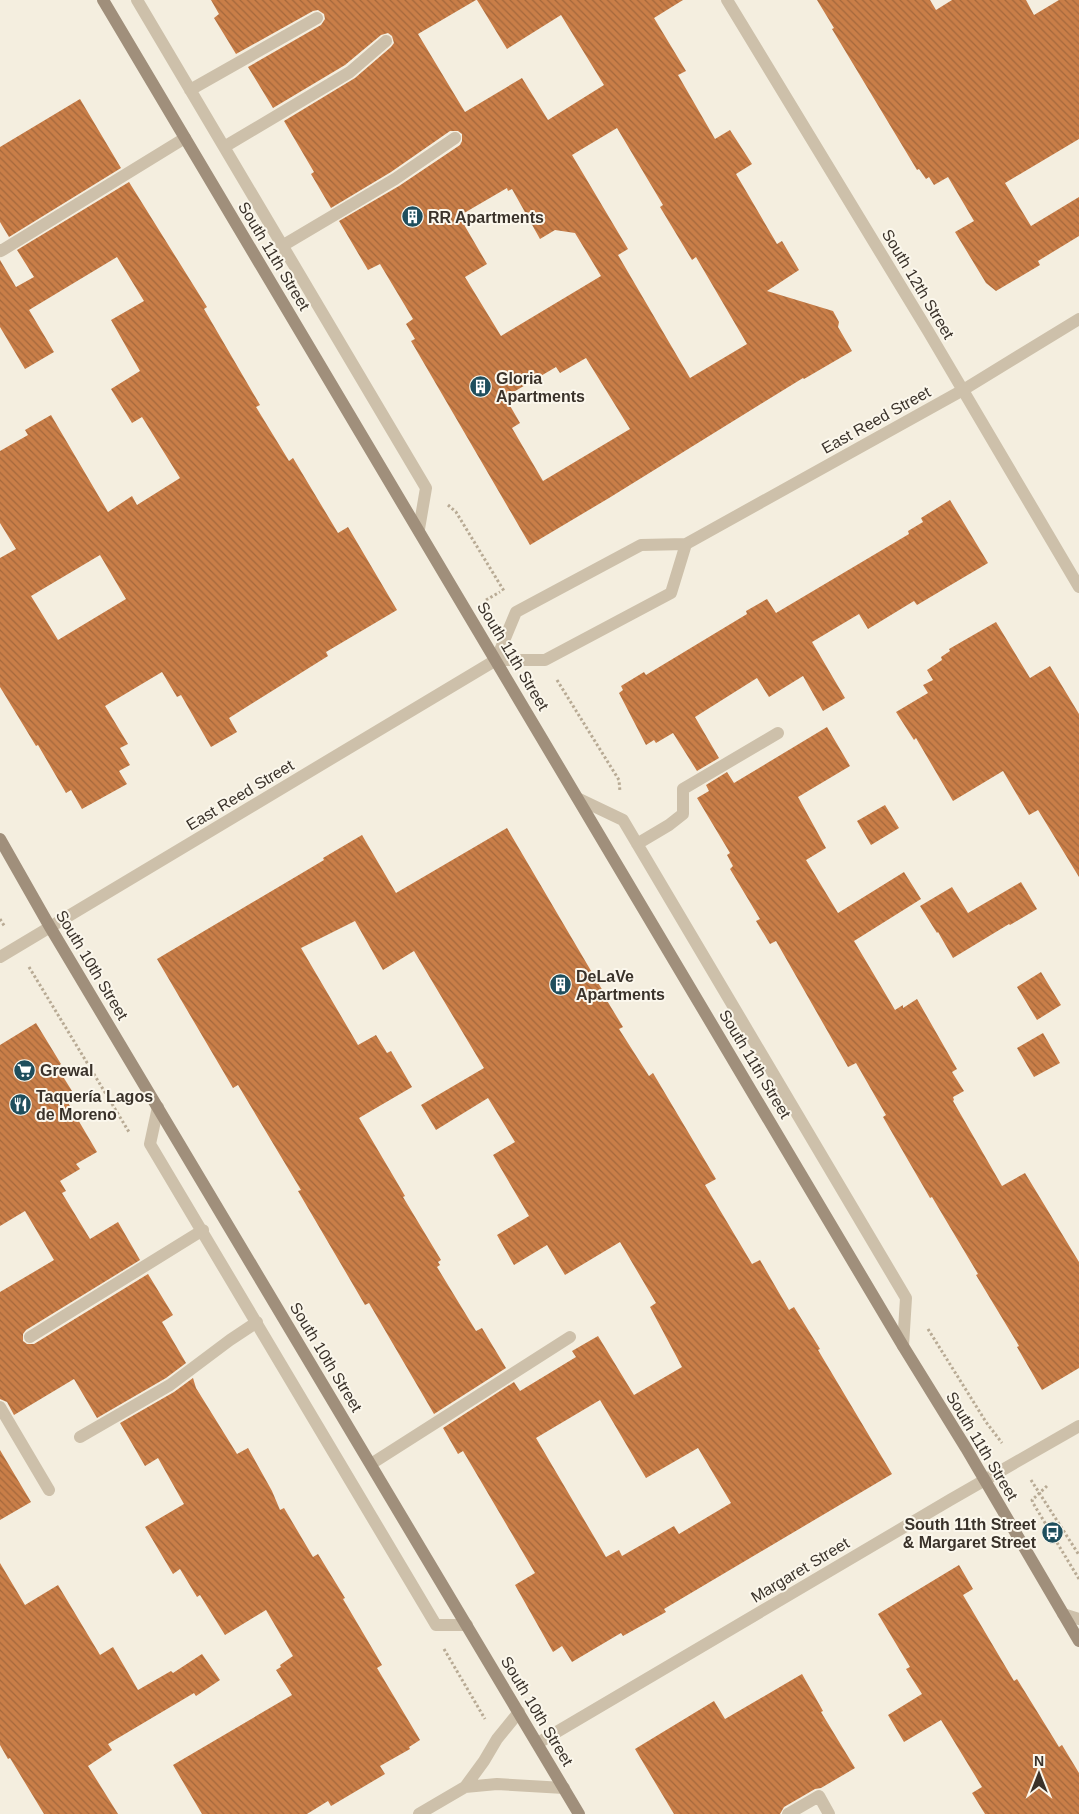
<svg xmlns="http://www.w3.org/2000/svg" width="1079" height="1814" viewBox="0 0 1079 1814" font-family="Arial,sans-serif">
<defs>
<pattern id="building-back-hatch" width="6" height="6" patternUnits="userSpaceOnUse" patternTransform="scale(1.25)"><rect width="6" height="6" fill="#c97e48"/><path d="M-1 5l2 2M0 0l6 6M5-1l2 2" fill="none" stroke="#a4683c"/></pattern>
</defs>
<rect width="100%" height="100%" fill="#f4eedf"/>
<path fill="url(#building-back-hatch)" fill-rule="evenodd" d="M211,0h265l-58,34 47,78 57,-34 26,42 56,-35 -43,-70 -54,34 -30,-49h206l-29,18 32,53 -8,4 37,64 15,-9 22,34 -16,10 41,70 5,-3 17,29 -32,21 66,20 6,11 -1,5 14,24 -48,28 -1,-1 -194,120 -79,47 -119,-204 4,-2 -9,-15 7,-5 -33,-55 -12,6 -29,-49 60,-35 61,-41 2,-4v-7l-4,-3h-8l-59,41 -60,36 -20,-34 3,-2 -30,-51 71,-43 36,-31 3,-4 -2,-7 -4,-3 -7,2 -36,30 -72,43 -25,-41 73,-42 4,-6 -1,-5 -6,-4 -5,1 -77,43 -22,-36 5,-4zM617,128l46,77 -3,2 32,53 4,-3 51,87 -57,34 -72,-123 10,-6 -56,-94zM507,188l1,3 4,-2 28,50 15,-9 20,3 26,43 -100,60 -36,-59 22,-13 -28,-48zM586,358l44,71 -87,52 -31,-53 8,-5 -15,-26 51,-30 4,6z
M817,0h113l6,10 16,-10h74l8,15 25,-15h20v139l-74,44 26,43 48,-29v39l-41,25 2,4 -44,26 -10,-8 -31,-51 19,-11 -26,-44 -14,8 -5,-8 -3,2 -7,-10 -2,1 -85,-141 2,-1z
M80,99l41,69 -112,69 -9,-15v-75z
M129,182l78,125 -3,2 56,96 -4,2 33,54 4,-3 45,75 10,-6 49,83 -71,42 2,4 -99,62 8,14 -26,15 -30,-52 -4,2 -15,-25 -57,34 23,38 -8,4 10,17 -11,6 8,13 -45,25 -11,-19 -5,3 -28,-48 -2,1 -36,-59v-129l16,-9 -16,-26v-72l28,-16 -3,-5 26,-15 57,97 24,-16 5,9 43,-27 -38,-61 -10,6 -21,-34 29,-18 -29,-51 33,-19 -27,-44 -88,53 25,42 -29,17 -25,-42v-67l16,27 18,-10 -17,-27zM100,555l26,44 -68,41 -27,-44z
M950,500l38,63 -71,42 -3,-4 -46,28 -9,-15 -47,28 33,56 -22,13 -20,-35 -34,21 -12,-19 -62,39 24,41 -22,13 -24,-38 -17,10 -2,-3 -8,5 -27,-52 4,-3 -2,-4 23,-14 2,3 101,-61 -1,-3 21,-12 9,14 133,-79 -1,-3 15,-9 -2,-4z
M996,622l34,56 20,-12 29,48v163l-41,-67 -9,5 -26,-44 -50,30 -37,-63 -2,2 -18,-28 32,-19 -5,-8 10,-5 -6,-10 15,-10 -1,-3 9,-6 -1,-2z
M827,727l23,39 -52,31 28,51 -20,12 32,53 66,-41 17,27 -67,42 41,69 8,-5v3l14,-9 40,70 -5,3 12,19 -11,6 1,3 -1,1 49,85 23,-13 54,89v106l-37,22 -25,-43 2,-1 -43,-71 2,-1 -46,-77 -2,1 -47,-81 3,-2 -30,-52 -8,4 -72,-126 -6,3 -14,-23 4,-2 -30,-50 3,-3 -6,-11 3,-2 -33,-55 12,-7 -3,-6 21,-13 7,11z
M885,805l14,23 -28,17 -14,-24z
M507,828l100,170 -1,1 17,28 -4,2 30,47 4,-3 63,106 -11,6 47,79 8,-4 29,50 5,-3 26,42 -2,1 74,124 -228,135 2,3 -43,24 -2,-3 -49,29 -10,-16 -9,6 -38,-67 20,-12 -72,-122 -5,3 -15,-26 71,-46 6,9 56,-34 -4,-6 26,-15 36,59 48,-28 -32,-60 6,-4 -36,-61 -55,33 -18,-30 -33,20 -17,-30 32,-19 -36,-61 22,-13 -27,-44 -52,32 -15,-25 63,-37 -70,-117 -31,19 -28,-49 -54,27 57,97 18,-10 11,18 4,-2 21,36 -53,31 46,78 -2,1 38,63 -3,2 2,3 -3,2 39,64 6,-3 24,40 -72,46 -65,-111 -4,2 -67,-114 3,-1 -63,-105 -5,3 -76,-129 167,-99 -1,-2 39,-23 34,58zM600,1400l46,78 52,-30 33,55 -52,31 -5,-8 -52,30 -3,-6 -13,7 -70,-119z
M1021,882l16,27 -27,16 -1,-1 -56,34 -15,-26 -1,1 -17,-27 32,-19 16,26z
M1041,972l20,33 -24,15 -20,-33z
M36,1023l25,41 -4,3 15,24 -8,5 33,56 -21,12 4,5 -20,12 6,10 -4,2 28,46 28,-17 22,38 -114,70 -3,4v7l4,3h7l114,-70 25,41 -11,7 24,41 -20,15 -69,40 -23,-39 -60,36 -7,-13 -7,-3v-107l54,-32 -29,-49 -25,15v-181z
M1043,1033l17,30 -26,14 -17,-29z
M193,1378l3,10 41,66 11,-6 24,43 8,19 4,-2 29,49 5,-3 27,44 -2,1 39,66 -5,3 43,72 -11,7 1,2 -30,17 5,8 -54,32 -3,-5 -21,13h-105l-29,-49 119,-70 -16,-25 5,-3 -1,-2 13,-9 -27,-46 -41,25 -25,-40 -3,2 -17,-28 -7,5 -28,-47 39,-23 -26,-46 -13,8 -25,-43 54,-31z
M0,1450l31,52 -31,18z
M0,1563l25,42 33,-20 42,70 13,-8 25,43 33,-19 2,2 29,-19 18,26 -24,16 -2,-3 -86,51 4,6 -24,16 30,48h-74l-34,-56 -2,1 -8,-14z
M959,1565l14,24 -10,6 51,86 3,-2 42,68 3,-2 17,28v41h-94l-13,-21 10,-6 -41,-67 -37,22 -16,-27 34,-21 -16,-25 4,-2 -32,-53z
M802,1674l21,37 -2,1 34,56 -34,20 -6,1 -31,18 -4,7h-106l-39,-65 79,-48 11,18z"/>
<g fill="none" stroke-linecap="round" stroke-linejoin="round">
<path stroke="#b8aa94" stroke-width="3" stroke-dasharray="2.5 2.5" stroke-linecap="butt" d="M448,505l8,7 48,79
M486,600l14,-8
M557,680l62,100 1,12
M0,919l5,8
M29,967l100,165
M928,1329l58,93 16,21
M1031,1480l48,75
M1047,1486l-15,14 1,3 46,76
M444,1649l41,70"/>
<path stroke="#cdc0aa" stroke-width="12" d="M137,0l289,488 -7,41
M190,90l127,-72
M224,147l126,-75 36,-31
M282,246l113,-67 60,-41
M0,250l1,1 184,-113
M579,799l44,21 283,478 -3,48
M637,844l32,-19 14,-11v-25l95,-56
M158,1107l-8,37 286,481h31
M30,1337l173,-107
M0,1407l49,83
M80,1437l90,-52 60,-45 27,-18
M371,1464l199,-127
M1063,1614l16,5
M788,1814l31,-18 10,18"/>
<path stroke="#cdc0aa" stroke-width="12" d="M727,0l201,331 151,256
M538,1743l412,-243 129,-74
M465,1787l32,-3 67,4
M419,1814l46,-27 19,-26 13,-22 22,-27"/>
<path stroke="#cdc0aa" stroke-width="12" d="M496,660l20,-48 125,-67 45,-1 277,-154 116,-71
M0,957l496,-297h49l126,-67 15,-49"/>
<path stroke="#a08f7b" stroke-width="12" d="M103,0l800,1346 63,102 113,193
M0,839l50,88 529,887"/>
</g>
<defs>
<symbol id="building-disc" viewBox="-11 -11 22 22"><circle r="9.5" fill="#1e4e5d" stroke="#fbf7ec"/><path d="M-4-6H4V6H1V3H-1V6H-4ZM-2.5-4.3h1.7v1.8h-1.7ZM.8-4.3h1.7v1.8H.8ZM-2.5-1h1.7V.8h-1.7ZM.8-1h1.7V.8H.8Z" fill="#fff"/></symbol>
<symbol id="supermarket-disc" viewBox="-11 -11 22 22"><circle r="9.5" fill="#1e4e5d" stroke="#fbf7ec"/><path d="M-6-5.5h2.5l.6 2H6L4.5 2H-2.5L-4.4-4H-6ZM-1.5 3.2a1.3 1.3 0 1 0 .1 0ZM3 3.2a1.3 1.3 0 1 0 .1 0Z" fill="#fff"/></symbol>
<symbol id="restaurant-disc" viewBox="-11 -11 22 22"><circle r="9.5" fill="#1e4e5d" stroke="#fbf7ec"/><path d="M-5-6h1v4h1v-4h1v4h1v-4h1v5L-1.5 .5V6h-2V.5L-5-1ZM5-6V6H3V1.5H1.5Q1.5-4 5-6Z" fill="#fff"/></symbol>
<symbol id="bus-disc" viewBox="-11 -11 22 22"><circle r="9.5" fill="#1e4e5d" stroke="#fbf7ec"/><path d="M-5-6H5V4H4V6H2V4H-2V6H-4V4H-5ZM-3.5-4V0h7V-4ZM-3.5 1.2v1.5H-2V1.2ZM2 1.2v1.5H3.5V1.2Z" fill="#fff"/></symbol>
</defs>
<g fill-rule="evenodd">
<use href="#building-disc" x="400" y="204" width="25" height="25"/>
<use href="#building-disc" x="468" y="374" width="25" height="25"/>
<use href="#building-disc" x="548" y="972" width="25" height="25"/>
<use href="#supermarket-disc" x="12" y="1058" width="25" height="25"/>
<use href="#restaurant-disc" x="8" y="1092" width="25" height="25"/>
<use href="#bus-disc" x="1040" y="1520" width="25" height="25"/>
</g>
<g text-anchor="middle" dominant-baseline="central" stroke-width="4" stroke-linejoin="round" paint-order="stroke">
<g font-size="16" font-weight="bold" fill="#3a322a" stroke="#fbf7ec" text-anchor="start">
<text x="428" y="217">RR Apartments</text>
<text x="496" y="378">Gloria<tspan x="496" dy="18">Apartments</tspan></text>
<text x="576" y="976">DeLaVe<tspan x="576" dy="18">Apartments</tspan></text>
<text x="40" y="1070">Grewal</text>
<text x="36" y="1096">Taquería Lagos<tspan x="36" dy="18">de Moreno</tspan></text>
<text x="1036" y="1524" text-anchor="end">South 11th Street<tspan x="1036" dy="18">&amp; Margaret Street</tspan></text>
</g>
<g font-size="16" fill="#3a322a" stroke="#fbf7ec">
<text transform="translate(274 256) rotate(59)">South 11th Street</text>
<text transform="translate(918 284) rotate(59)">South 12th Street</text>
<text transform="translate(876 420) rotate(-29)">East Reed Street</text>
<text transform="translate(513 656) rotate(59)">South 11th Street</text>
<text transform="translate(240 795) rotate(-31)">East Reed Street</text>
<text transform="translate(92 965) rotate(59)">South 10th Street</text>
<text transform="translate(755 1064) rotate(59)">South 11th Street</text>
<text transform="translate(326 1357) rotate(59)">South 10th Street</text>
<text transform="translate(982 1446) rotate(59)">South 11th Street</text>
<text transform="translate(800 1570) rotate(-31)">Margaret Street</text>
<text transform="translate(537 1711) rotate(59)">South 10th Street</text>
</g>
</g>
<g transform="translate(1039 1774)" stroke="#fbf7ec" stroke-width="4" paint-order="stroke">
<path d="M0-4L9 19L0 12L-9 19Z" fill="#3a322a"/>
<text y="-8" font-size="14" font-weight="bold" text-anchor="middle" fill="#3a322a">N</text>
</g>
</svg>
